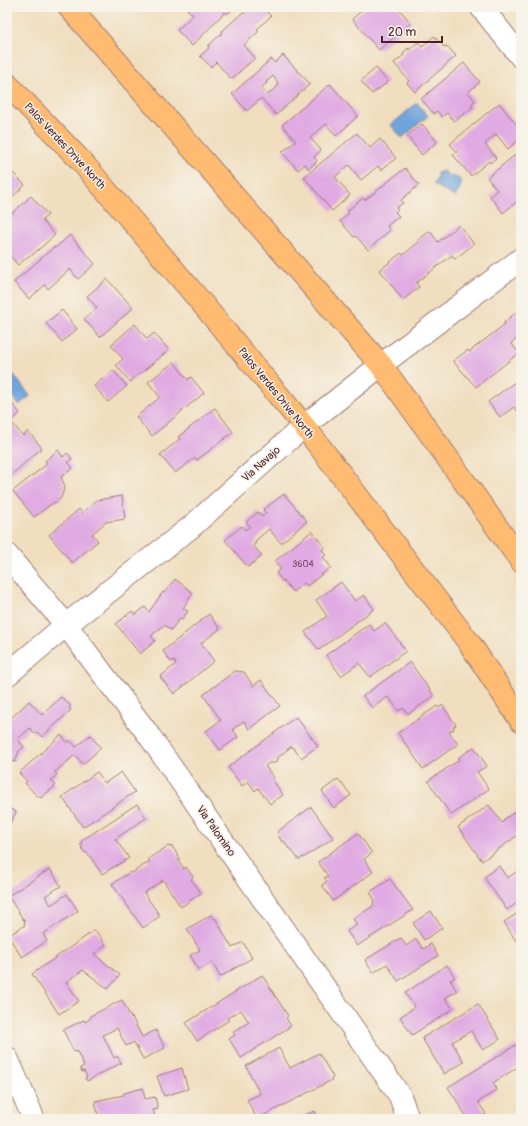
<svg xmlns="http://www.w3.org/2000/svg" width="528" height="1126" viewBox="0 0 528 1126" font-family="Pangolin,sans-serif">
<rect width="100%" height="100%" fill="#f7f3e8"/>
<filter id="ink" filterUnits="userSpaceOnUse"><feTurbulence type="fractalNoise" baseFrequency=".025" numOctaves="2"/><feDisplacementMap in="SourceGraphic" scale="8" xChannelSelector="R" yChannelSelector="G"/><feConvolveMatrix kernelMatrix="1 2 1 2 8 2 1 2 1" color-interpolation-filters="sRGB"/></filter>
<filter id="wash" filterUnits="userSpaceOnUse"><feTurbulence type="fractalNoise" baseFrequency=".012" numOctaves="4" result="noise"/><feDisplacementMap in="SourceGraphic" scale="16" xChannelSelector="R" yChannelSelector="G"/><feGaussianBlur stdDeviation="0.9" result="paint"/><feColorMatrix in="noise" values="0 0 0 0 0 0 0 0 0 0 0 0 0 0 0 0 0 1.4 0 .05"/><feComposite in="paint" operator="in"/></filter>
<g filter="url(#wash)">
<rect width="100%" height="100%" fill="#f0debf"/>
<path fill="#6fa4dc" stroke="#5c6284" d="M417,103l11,13 -26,22 -11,-13z
M443,171l3,2 2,2c3,2 7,2 10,3 7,5 0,14 -3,19l-22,-13 4,-5v-6z
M10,370l20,26 -11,9 -12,-15v-17z"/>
<g id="blocks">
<path fill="#e0abe3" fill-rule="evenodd" d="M185,7h50l-8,7 -2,-2 -33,34 -15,-16 16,-15z
M251,7h11l9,9 -14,13 2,2 -15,14 11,13 -24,21 -15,-17 -5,5 -11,-11 9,-8 -1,-2 14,-13 -1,-1 21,-19 1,1z
M366,7h34l-2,1 13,15 -32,27 -27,-31z
M434,36l10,11 3,-1 9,10 -41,36 -8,-9 2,-2 -15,-18 10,-8 -1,-2 5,-5 1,2 9,-8 4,5z
M283,55l27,29 -34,31 -15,-17 -14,13 -15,-17 39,-35 4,4zM273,76l5,7 -1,4 -10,8 -6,-7 6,-5 -1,-1z
M464,63l16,19 -12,10 7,9 -4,3 2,3 -19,14 -7,-8 -5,4 -5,-6 -3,3 -13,-15z
M376,68l12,14 -16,12 -11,-13z
M330,84l28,32 -22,20 -10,-12 -16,14 11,12 -7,7 3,4 -8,8 -4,-5 -7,6 -16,-18 14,-11 -14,-16z
M499,103l22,27v8l-13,11 -12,-15 -11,10 11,14 -6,5 -1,-2 -18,15 -18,-21 4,-3 -7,-8z
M422,124l15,18 -15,13 -15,-19z
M357,133l13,15 10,-9 16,19 -15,12 -3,-4 -17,14 -12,-15 -14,12 15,18 -18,16 -28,-34z
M521,150v48l-18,15 -13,-17 7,-6 -10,-12z
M405,168l14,17 -18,15 2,3 -7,5 2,2 -3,2 4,4 -12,10 3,4 -22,20 -12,-14 -2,1 -14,-16 9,-8 -2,-2 16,-13 2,2 9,-7z
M7,172l3,3 3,-2 12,12 -18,17z
M31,196l17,19 -6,5 13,15 -24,21 -1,-1 -12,10 -11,-13v-34z
M459,225l15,19 -19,15 -3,-4 -36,28 3,4 -16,13 -23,-30 21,-17 2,2 16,-13 -1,-2 12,-9 8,11z
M70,235l25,29 -17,15 -8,-10 -22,20 -3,-4 -16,14 -15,-17 40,-35 1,1z
M107,279l26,29 -33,29 -16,-18 13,-11 -10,-12z
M62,310l15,19 -15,13 -16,-19z
M519,310l2,3v23l-10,7 8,10 -43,34 -23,-26 15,-11 1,2 36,-28 -1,-2z
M135,324l12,15 7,-6 15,17 -39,32 -14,-17 7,-6 -12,-14z
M174,362l14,18 3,-3 13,16 -52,43 -16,-19 24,-20 -12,-15z
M113,370l14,16 -19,16 -14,-16z
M515,382l6,8v26l-7,-9 -14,10 -12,-15z
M7,398l13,15 -9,9 12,14 5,-5 14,17 -31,27 -4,-4z
M215,408l18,24 -36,28 -2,-2 -20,15 -15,-18 20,-16 -2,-2z
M58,450l5,7 4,-4 5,6 -4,3 5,6 -12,9 4,9 -4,12 -6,5 -1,-1 -20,15 -21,-26 34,-27 -2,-3z
M284,494l23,27 -26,22 -12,-14 -14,12 1,2 -3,2 9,11 -14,11 -23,-27 17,-14 3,4 5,-4 -4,-4 12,-10 4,5 4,-4 -3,-3z
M122,496l3,23 -19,3 -14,12 6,7 -26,22 -23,-28 30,-26 3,4 15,-13z
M312,531l13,17 -3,2 4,5 -3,2 8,10 -24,19 -3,-3 -11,9 -10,-12 -1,1 -6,-8 5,-4 -6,-8z
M175,579l18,14 -10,15 5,3 -6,8 -2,-1 -9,12 -7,-5 -13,11 4,5 -15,13 -24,-30 16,-13 3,4 10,-8 4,5 14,-20 1,1z
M341,582l14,19 9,-6 10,14 -55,41 -14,-18 22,-16 -11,-16z
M209,614l11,15 -19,14 13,18 -40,33 -14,-17 16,-13 -3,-4 -2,2 -8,-11z
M385,623l21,28 -36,26 -11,-14 -18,13 -15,-21 43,-31 5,7z
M410,662l24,34 -26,18 -5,-6 -4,3 -11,-14 -16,11 -9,-12z
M235,671l9,1 9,14 8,-6 19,26 -31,23 -5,-8 -11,8 5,8 -18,13 -14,-19 15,-11 -18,-25z
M61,697l10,9 -2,2 2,2 -29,27 -5,-5 -2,2 -5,-6 -12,11 6,8 -5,4 -4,11 -8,-2v-38l22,-21 13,14z
M442,705l14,20 -3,2 1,2 -5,3 9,12 -35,25 -25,-36 39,-27 2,2z
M296,717l22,29 -17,12 -9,-12 -14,11v3l-3,3h-6l-4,3 9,12 -2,1 11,16 -13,9 -12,-16 -3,3 -7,-10 -6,5 -14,-19z
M61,735l7,8 2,-3 6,7 14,-12 11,13 -18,16 -8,-9 -20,17 2,3 -6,5 5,5 -15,13 -2,-2 -1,1 -13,-14 2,-2 -8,-8z
M474,747l13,19 -10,6 12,17 -38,26 -23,-34 31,-21 -1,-2z
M97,772l8,11 16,-11 14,20 -52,35 -21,-30z
M338,779l13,16 -17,13 -12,-17z
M137,804l9,14 -31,21 14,19 -27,16 -13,-19h-1l-2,-3 -1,1 -4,-5h2l-3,-4 2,-1 -1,-2z
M489,805l13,18 2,-2 -1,-1 13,-9 5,6v16l-39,28 -24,-34z
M7,807l9,5 -9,17z
M311,807l22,31 -30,20v-1l-4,3 -9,-12 -1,1 -5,-8 -2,1 -4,-7 1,-1 -2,-2z
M358,833l14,20 -8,6 9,13 -40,29 -11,-16 5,-4 -3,-3 4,-2 -10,-14z
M168,846l2,1 2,-1 8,13 -2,1 6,9 2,-2 7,10 -2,2 10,14 -20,14 -18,-27 -19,13 16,23 -17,12 -31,-44 18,-12 2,1 18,-12 -2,-2z
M499,866l8,12 14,-9v31l-14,10 -23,-33z
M50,869l11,17 -16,10 6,9 16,-11 11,17 -35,23 4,7 -25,16 -14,-21 17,-11 -1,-2 1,-1 -17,-26z
M390,879l23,31 -56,36 -10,-15 10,-6 -4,-6 20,-13 1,-7 -4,-7z
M431,911l11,17 -18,12 -11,-17z
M521,911v27l-5,3 -12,-19z
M211,915l2,4 2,-1 17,30 11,-6 9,16 -32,19 -8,-15 -13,8 -9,-15 10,-5 -13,-21z
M95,930l11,15 -12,9 26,21 -12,14 -25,-19 -17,12 13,19 -20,13 -27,-40z
M401,938l5,8 10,-7 7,10 8,-5 7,12 -40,25 -11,-17 -14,9 -8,-13z
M447,965l8,13 -5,2 7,11 -12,7 8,11 -41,26 -12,-18 15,-10 -10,-14z
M262,975l26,41 -2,2 5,8 -50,32 -12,-19 6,-4 -2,-3 16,-10 -8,-12 -14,8 2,2 -32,21 -11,-18z
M122,1000l9,18 1,-1 10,20 14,-7 9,18 -22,11 -9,-17 -8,4 -9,-18 -14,7 11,23 3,-2 4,7 -34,18 -2,-3 2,-1 -3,-6 -2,1 -2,-4 4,-2 -7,-15 -3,1 -11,-22 21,-10 1,2 6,-4 -1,-2z
M478,1004l22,35 -17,11 -12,-19 -19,11 12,20 -20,12 -22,-36z
M516,1045l5,8v12l-28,18 4,7 -19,12 8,12 -9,5h-9l-20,-32z
M279,1048l11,20 29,-15 14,24 -2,1 1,2 -75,39 -10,-19 13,-6 -14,-28z
M182,1068l6,21 -24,7 -7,-20z
M143,1088l2,11 10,-2 3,12 -5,1 2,6 -12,3h-44l-4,-18 29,-6v-2z
M315,1111l3,8h-23z"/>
</g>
</g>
<g filter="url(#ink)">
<use href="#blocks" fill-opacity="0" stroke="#9d7e75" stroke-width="1"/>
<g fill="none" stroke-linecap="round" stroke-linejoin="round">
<defs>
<path id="minor" d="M481,7l40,50
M7,555l59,70 82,109 252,362 8,23
M7,675l59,-50 125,-98 113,-101 77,-61 140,-106
M7,1058l23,52 3,9"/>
<path id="major" d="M69,7l312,358 140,196
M7,84l74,77 114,134 109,131 166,218 51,77"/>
</defs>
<use href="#minor" stroke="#9d7e75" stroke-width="24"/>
<use href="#major" stroke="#9d7e75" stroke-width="24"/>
<use href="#minor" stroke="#fff" stroke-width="22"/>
<use href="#major" stroke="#febb71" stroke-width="22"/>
</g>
</g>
<g text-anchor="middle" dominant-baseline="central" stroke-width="3" stroke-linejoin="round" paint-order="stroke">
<g font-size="9" fill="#704259">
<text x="303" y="564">3604</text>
</g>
<g font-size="11" fill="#4a1f2b" stroke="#f7f3e8">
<text transform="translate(65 146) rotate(47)">Palos Verdes Drive North</text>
<text transform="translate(276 393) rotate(51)">Palos Verdes Drive North</text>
<text transform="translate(261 464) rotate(-42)">Via Navajo</text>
<text transform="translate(216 831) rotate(55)">Via Palomino</text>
</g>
</g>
<rect width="528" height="1126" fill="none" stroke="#f7f3e8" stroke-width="24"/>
<path d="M382 36v6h60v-6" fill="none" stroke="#4a1f2b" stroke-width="2"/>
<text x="388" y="36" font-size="12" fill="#4a1f2b" stroke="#f7f3e8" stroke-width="3" paint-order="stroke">20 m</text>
</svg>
